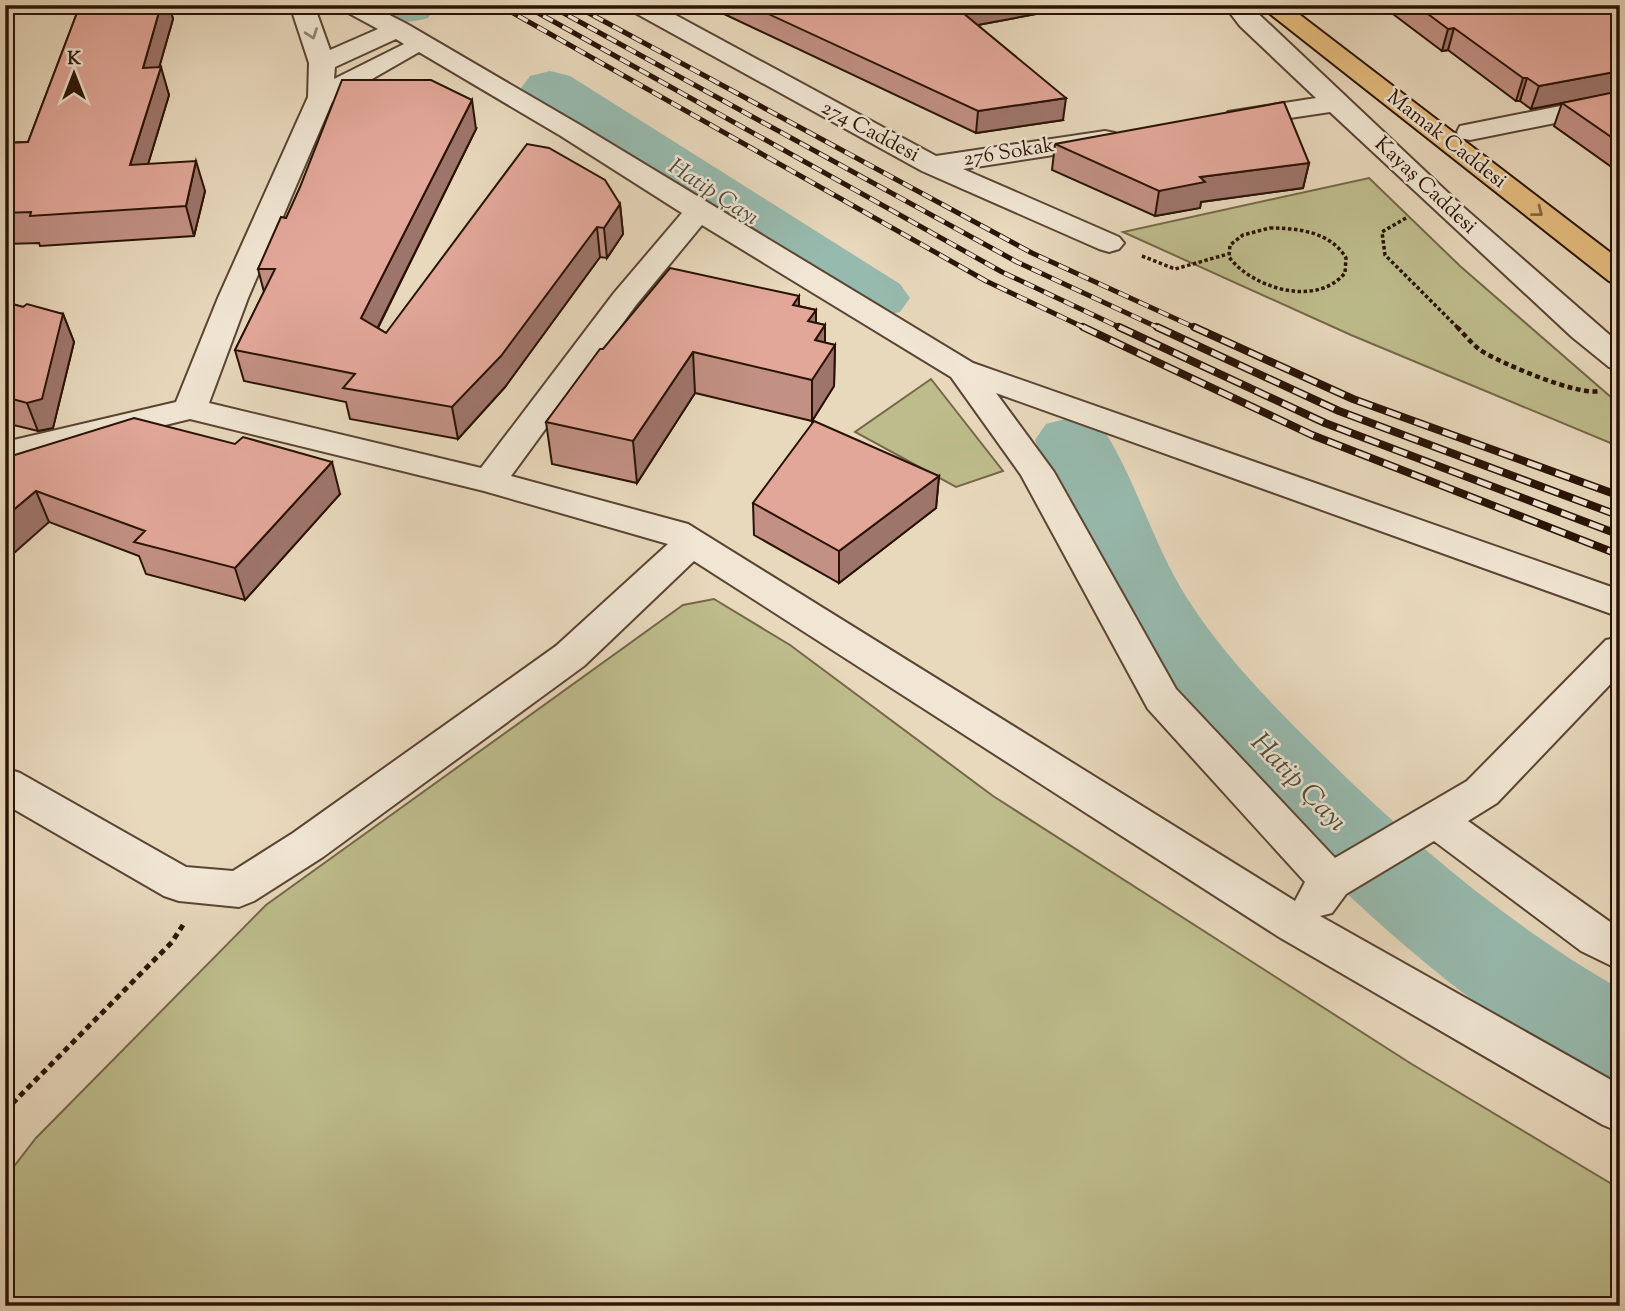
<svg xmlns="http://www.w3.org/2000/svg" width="1625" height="1311" viewBox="0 0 1625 1311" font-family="'Sorts Mill Goudy',serif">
<rect width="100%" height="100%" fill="#e8d8bc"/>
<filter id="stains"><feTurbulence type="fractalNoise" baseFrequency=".00286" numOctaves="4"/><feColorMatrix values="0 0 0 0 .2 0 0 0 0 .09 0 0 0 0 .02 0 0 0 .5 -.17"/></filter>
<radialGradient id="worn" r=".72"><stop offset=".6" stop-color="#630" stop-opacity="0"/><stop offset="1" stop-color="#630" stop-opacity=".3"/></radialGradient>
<path fill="#bebc8c" stroke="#746848" stroke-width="2" d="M1369,178l91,88 160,139v42l-269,-112 -228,-103z
M931,379l72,92 -47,16 -101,-55z
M714,599l76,46 203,151 417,267 210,126v117h-1615v-128l31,-40 230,-233 417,-300z"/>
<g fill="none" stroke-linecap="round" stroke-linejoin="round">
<path fill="#97baae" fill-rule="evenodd" d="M378,5h57l1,2 -8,11c-21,6 -37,6 -50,-13z
M550,71l20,5 330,208 10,14 -10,14 -24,6 -24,-6 -322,-212 -9,-12 9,-12z
M1073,417l27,7c36,54 52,119 87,174 36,57 84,105 131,152 91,90 190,175 302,239v99c-52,-18 -97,-50 -141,-83 -75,-56 -143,-119 -208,-187 -46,-48 -92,-98 -128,-154 -46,-71 -76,-147 -108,-224l11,-16z"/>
<defs>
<path id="minor" d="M290,5h24l16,45 48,-21 -35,-19 -3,-5h30l37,19 173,101 393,238 647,227v27l-624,-224 58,79 122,217 159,169 132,-77 139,-141 14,-3v37l-123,129 -29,18 152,108v41l-39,-19 -147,-110 -88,53 -14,19 -12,3 300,169v47l-17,-7 -324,-188 -585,-376 -110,105 -261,191 -69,44 -15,6 -60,-6 -15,-5 -159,-92v-36l15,5 166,94 47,4 60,-38 263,-187 112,-102 -184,-53 -294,-72 -185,45v-22l171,-40 42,-104 90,-201 1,-34zM396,39l8,5 -70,35 1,-12zM419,52l142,84 121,77 -68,80 -133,175 -272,-65 39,-105 84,-196zM702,225l249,152 70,98 127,234 157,173 -10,19 -607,-377 -177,-48 125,-171z
M627,5h30l279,151 169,-25 10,2 4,6 -4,6 -10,2 -142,22 156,68 5,6 -5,6 -10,3 -10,-3 -177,-78 -292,-161z
M1224,5h25l213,201 158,138v26l-11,-3 -37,-30 -242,-225 -93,14 -9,-2 -4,-6 4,-6 88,-14 -76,-72z
M1620,94v16l-150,30 -10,-2 -3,-6 3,-6z"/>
<path id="major" d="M1259,5h28l333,255v24l-11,-3z"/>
</defs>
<use href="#minor" stroke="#5a4433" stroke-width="4"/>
<use href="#major" stroke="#2a1305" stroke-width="4"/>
<path stroke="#2a1305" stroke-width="3.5" stroke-dasharray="3.5 2.5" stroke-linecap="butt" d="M1406,218l-24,14 3,23 74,74
M1270,228c28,0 61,4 76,30l-1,15c-29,35 -93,15 -116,-16l1,-12 13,-10z
M1142,256l33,13 53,-15"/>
<path stroke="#2a1305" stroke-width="4.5" stroke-dasharray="5 3.5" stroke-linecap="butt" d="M1457,327c7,7 15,17 23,23 20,13 98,46 119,41"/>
<path stroke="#2a1305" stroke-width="5" stroke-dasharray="6 4.5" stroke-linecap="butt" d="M5,1111l167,-169 11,-17"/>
<use href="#minor" fill="#f0e6d3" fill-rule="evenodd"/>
<use href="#major" fill="#e4bc7e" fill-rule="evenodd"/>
<defs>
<path id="rail-far1" d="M499,5l487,276 101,48
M524,5l478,267 121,57
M549,5l468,257 144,67
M574,5l458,248 166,76"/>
<path id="rail" d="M1083,327l229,108 308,120
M1119,327l206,96 295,112
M1157,327l182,84 281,105
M1194,327l159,72 267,97"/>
</defs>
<use href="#rail-far1" stroke="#2a1305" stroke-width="5"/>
<use href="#rail" stroke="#2a1305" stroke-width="8"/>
<use href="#rail-far1" stroke="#f0e6d3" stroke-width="3.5" stroke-dasharray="11" stroke-linecap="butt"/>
<use href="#rail" stroke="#f0e6d3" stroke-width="5" stroke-dasharray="15" stroke-linecap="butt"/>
</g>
<path fill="#c29084" stroke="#2a1305" stroke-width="2" d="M80,5h89l4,14 -14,48 10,28 -21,69 57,27 -11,45 -154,10 -1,-3 -34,1v-101l23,-1z
M705,5h358v4l-85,16 85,95 -87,13z
M1381,5h239v168l-66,-47 8,-23 -31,6 -11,-8h-4l-68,-51 -6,1z
M476,129l-98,199 8,5 234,-129 3,30 -16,24 -7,-1 -95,130 -47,52 -108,-20 -4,-17 -102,-21 -9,-31 29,-58 -6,-23 28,-51z
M1055,144l254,19 -6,25 -102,14 -1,6 -45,8 -103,-46z
M5,302l18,5 40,7 11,28 -21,86 -15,3 -33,-8z
M799,306l17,4v13l9,2v18l10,2 -1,41 -22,35 -117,-28 -58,90 -85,-19 -6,-42 57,-73z
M235,444l105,50 -95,106 -99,-26 -7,-18 -90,-34 -44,-64z
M939,476l-3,32 -97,75 -85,-48 -1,-32z"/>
<path fill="#9e756b" stroke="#2a1305" stroke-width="2" d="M161,5h8l4,14 -22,77 -8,-28z
M970,5h93v4l-107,20 1,-21z
M1454,28l-6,22 -6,1 6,-22z
M161,67l8,28 -30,99 -9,-29z
M1620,71v21l-89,17 8,-23z
M1523,78h4l-7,23h-4z
M1066,98l-3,22 -87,13 2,-22z
M472,100l4,29 -109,220 -6,-31z
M196,161l9,30 -11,45 -8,-30z
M1309,163l-6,25 -102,14 -1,6 -45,8 4,-25 41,-14z
M620,204l3,30 -16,24 -3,-30z
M597,227l3,30 -95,130 -47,52 -6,-32z
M799,296v41l-6,-32z
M816,310v29l9,-14v35l10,-15 -1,41 -22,35v-41l-4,-59z
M63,314l11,28 -21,86 -15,3 -11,-28z
M693,352l2,41 -58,90 -4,-42z
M332,462l8,32 -95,106 -10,-32z
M939,476l-3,32 -97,75v-32z
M36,491l13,31 -44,39v-44z"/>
<path fill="#e2a799" stroke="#2a1305" stroke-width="2" d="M80,5h81l-18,63 18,-1 -31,98 66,-4 -10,45 -156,10 1,-4 -26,1v-70l23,-1z
M749,5h221l-13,3 109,90 -88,13z
M1416,5h204v66l-81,15 -12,-8h-4l-69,-50 -6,1z
M342,80h89l41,20 -111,218 25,15 141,-189 22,4 56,32 15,24 -16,24 -7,-1 -96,129 -49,51 -109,-19 12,-14 -120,-24 40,-81h-17l23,-52 5,1 14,-31z
M1620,91v52l-58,-40z
M1284,102l25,61 -109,14 5,5 -46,9 -104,-47z
M670,268l129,28 -6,9 23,5 -8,11 17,4 -10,15 20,5 -23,35 -119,-28 -60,89 -87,-19 54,-73h3z
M5,302l18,5 4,-3 36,10 -21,85 -15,4 -22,-6z
M134,418l101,26 8,-7 89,25 -97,106 -101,-26 11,-11 -109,-40 -31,26v-59z
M814,421l125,55 -100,75 -86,-48z"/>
<defs><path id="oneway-chevron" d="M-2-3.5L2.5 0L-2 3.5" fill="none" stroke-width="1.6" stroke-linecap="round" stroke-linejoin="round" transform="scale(1.75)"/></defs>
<use stroke="#978776" href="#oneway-chevron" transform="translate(312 34) rotate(70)"/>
<use stroke="#876842" href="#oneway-chevron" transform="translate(1538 212) rotate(38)"/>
<g text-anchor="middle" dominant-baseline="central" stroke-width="5" stroke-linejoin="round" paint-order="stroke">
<g font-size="21" fill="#2a1305" stroke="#f0e6d3">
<text transform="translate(870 132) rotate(28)">274 Caddesi</text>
<text transform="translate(1446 140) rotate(38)">Mamak Caddesi</text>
<text transform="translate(1009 153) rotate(-9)">276 Sokak</text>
<text transform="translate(1425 186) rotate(43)">Kayaş Caddesi</text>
</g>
<g font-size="23" font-style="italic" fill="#504d40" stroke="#f0e6d3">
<text transform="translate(713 193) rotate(33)">Hatip Çayı</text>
</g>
<g font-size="28" font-style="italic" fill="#504d40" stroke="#f0e6d3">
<text transform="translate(1298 783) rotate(46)">Hatip Çayı</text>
</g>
</g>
<rect width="1625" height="1311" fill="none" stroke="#e8d8bc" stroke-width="28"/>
<rect x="7" y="7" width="1611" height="1297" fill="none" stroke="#2a1305" stroke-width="3.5"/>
<rect x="14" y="14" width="1597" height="1283" fill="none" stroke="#2a1305" stroke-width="2"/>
<g transform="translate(74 74)" stroke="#f0e6d3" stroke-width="5" paint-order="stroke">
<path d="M0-5L12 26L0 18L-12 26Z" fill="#2a1305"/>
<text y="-10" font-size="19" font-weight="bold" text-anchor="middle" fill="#2a1305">K</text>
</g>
<rect width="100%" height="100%" filter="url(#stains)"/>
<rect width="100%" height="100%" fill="url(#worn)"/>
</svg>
